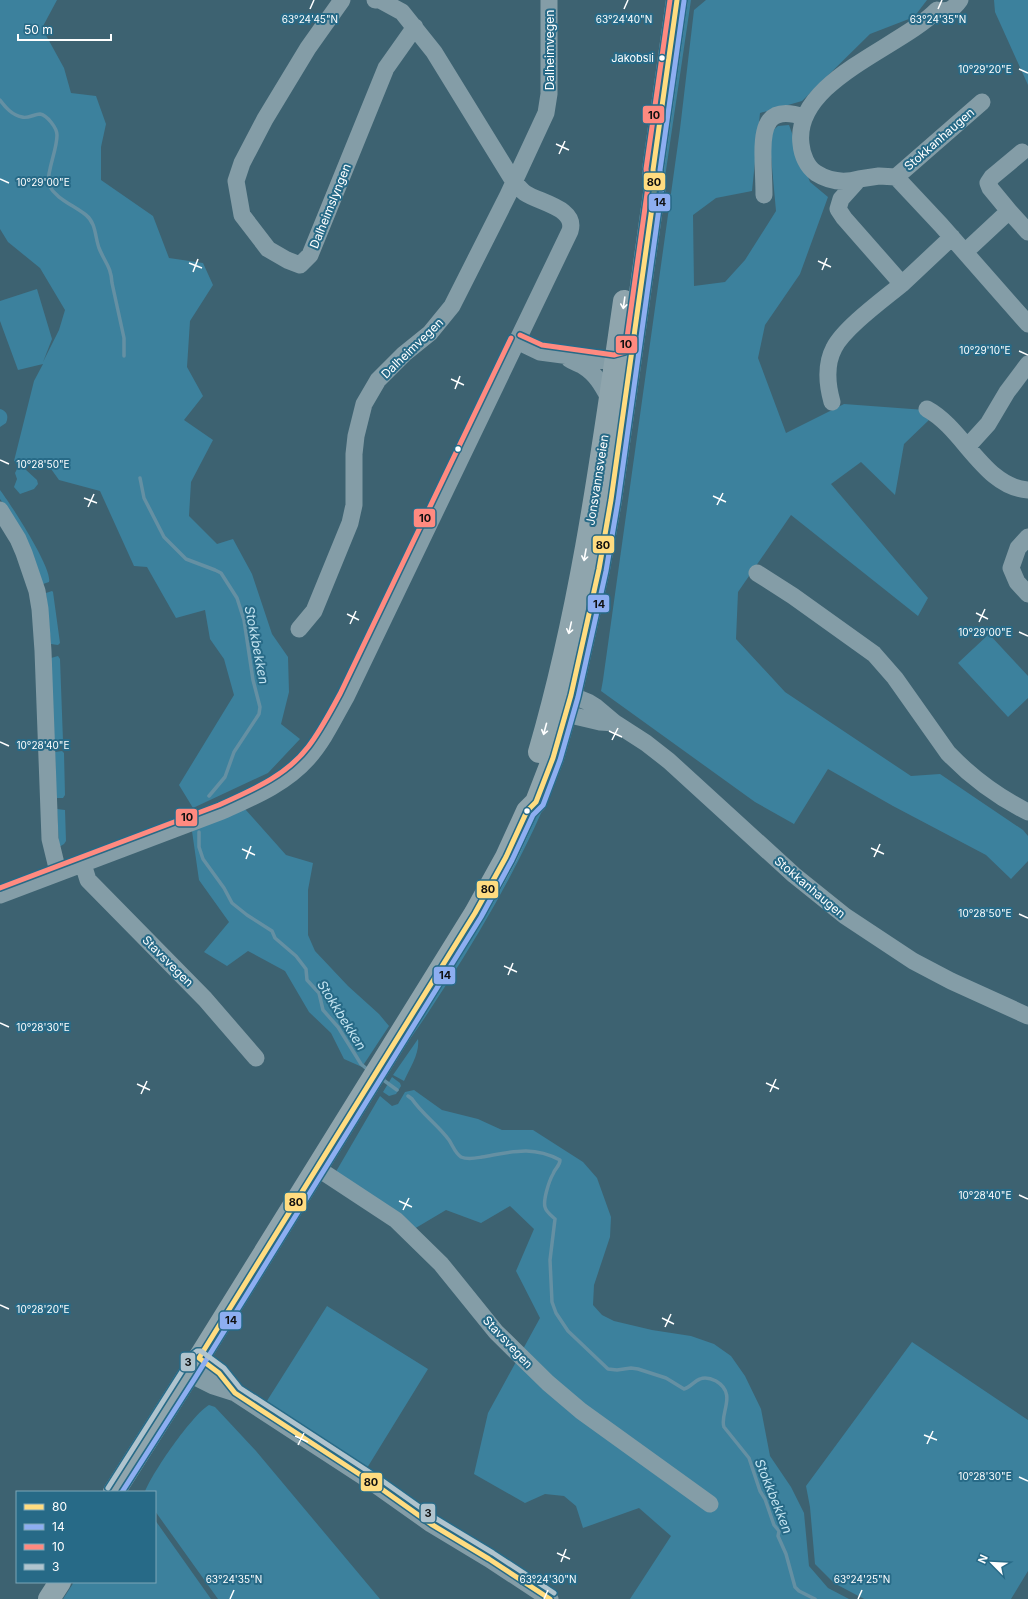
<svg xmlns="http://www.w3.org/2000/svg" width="1028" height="1599" viewBox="0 0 1028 1599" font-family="Inter,sans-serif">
<rect width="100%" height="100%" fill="#3d6271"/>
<path fill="#3c819d" d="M0,0h57l-15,28 22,40 7,25 25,3 10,28 -5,23v33l52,36 16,42 34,5 10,22 -23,36 -3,46 16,29 -19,24 29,20 -22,42 -2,34 28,28 16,-5 19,35 20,60 16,23 1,35 -8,32 19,15 -32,34 -75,35 -14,-23 55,-90 -10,-36 -14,-20 -5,-29 -29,8 -29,-51 -13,-1 -34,-75 -41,-11 -10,-14 -35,-5 20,-80 9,-17 -25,6 -18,-49v-20l37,-12 15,50 -9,23 16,-32 6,-20 -25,-42 -32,-26 -8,-13z
M685,0h6l-32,218 -52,333z
M706,0h221l-13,17 -44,17 -68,67 -42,12 -8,78 -36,7 -23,17 1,71 31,-4 20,-22 31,-49 -7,-77 9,-8 11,-1 21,57 18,15 -28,77 -35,51 -7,33 28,75 58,-29 81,6 5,9 -26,25 -9,51 -34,-33 -30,22 97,114 -10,18 -127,-101 -53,77 -2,47 49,53 126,84 29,-2 83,56 5,6v25l-17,18 -25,-24 -93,-49 -65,-37 -34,55 -39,-22 -154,-111 2,-11 77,-551 14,-119z
M994,0h34v85l-33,-73z
M0,409c7,2 9,7 6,14l-6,4z
M17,469h8l12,11 1,4 -4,5 -14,5 -6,-7 3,-8 -2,-6z
M0,490c10,13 53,79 49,92l-6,2 -38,-78 -5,-7z
M52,591l1,1 7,51 -2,2 -7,-1 -5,-51z
M989,634l39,42v22l-20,19 -50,-54z
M58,656l2,3 3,82 -1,2h-9l-2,-85z
M62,751l2,2 1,42 -2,3h-7l-1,-46z
M57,809l8,1 1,31 -2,3 -5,3z
M245,809l41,46 27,8 -5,27v45l7,16 33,35 31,28 10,12 -27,41 -18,-8 -13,-26 -22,-21 -24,-41 -37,-20 -21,15 -23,-14 25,-30 -30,-42 -7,-49 33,-15z
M542,811c-27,61 -60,118 -96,174 -15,23 -29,46 -47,68l135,-238z
M418,1039c2,14 -8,29 -14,42l-11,-6z
M392,1077l8,6 1,3 -5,8 -7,2 -6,-4z
M414,1090l28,20 36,9 24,11h31l50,32 14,16 14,39 -1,20 -16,48 -1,20 9,10 12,6 38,9 39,6 23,8 17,12 14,20 16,33 9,47 21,31 13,26 5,53 19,22 21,11h-219l41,-63 -32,-28 -56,20 -7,-22 -12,-10 -19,-2 -20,9 -51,-29 14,-61 52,-95 -24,-47 18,-42 -24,-23 -29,17 -35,-13 -32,19 -80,-54 46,-79 12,10 6,-2 7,-12z
M327,1306l101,63 -61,99 -102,-64z
M912,1342l116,78v151l-17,28h-147l-30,-16 -19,-19 -5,-57 -4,-21z
M209,1405l6,2 41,44 124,148h-162l-63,-88v-19h-10c7,-19 47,-77 64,-87z
M155,1520l56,79h-148l11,-17h81z"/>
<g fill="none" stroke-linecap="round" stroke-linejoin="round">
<path stroke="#6590a3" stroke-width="3.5" d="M0,100c6,8 12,15 22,17 6,2 12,-3 18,-3 7,1 17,14 17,21 0,15 -9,32 -9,49 9,16 24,20 38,31 10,8 9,22 13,33 6,15 12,18 13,35l12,55v18
M140,478l4,20 20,39 22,22 29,11 6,3 16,25 7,22 9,60 7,27 -1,7 -25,38 -9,25 -16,19
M199,832v15l4,12 21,29 8,15 15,12 25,16 3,7 21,18 10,13 1,11 12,13 4,17 15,17 23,37 7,6
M382,1079l15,11
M408,1096l4,3c10,15 26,26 37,41 4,6 6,13 12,17 7,3 15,1 21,0 29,-5 50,-12 78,3 0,6 -5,8 -7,14 -4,7 -10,26 -8,33 1,5 7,9 10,12l-5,41 2,42 4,11 12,18 40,38 9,1 14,-2 7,1 28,9 18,11c7,-2 10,-8 16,-10 5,-2 12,0 16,2 22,13 3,33 8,46l25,31 11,33 5,8 9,26 5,6 -1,5 8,18 9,33 4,4 16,8"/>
<path stroke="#849da7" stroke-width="17" d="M342,0l-34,48 -43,71 -23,44 -6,18 6,34 26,34 19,11 13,5 10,-10 76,-187 29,-41
M982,102l-86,75 45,48 87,99
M896,177l-17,-1 -20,3 -18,20 -3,10 6,9 58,66 50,-47
M859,179c-15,4 -29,3 -43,-6 -9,-6 -14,-18 -15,-29 -8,-63 99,-96 136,-134 11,2 16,0 23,-10
M764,195c0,-13 -1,-26 -1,-38 -1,-32 5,-52 41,-40
M1009,211l19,21
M965,252l44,-41 -19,-23 -2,-5 4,-6 30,-25
M517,341l23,11 75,10 12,-4
M569,359c4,3 10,4 14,7 13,8 19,19 26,32
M832,402c-5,-18 -7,-37 2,-54 10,-20 50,-49 68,-64
M927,409c37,20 57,78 101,81
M968,446l20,-22 19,-32 21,-28
M0,510l18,29 6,14 13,38 3,18 3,42 7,188 8,33
M1028,537l-10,11 -7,20 6,14 11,12
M757,573l36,23 81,58 21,24 53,75c23,24 50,44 80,59
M299,629l15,-18 36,-88 4,-18v-51l2,-18 8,-32 14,-24 26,-26 26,-21 22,-27 56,-111 38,-82 3,-19v-94
M615,723l-15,-1 -34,-8 -13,-15 18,-4 17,7 8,5 19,16 31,20 23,18 125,114 51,41 68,45 38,20 77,35
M83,864l5,16 117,119 51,59
M0,895l222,-84c31,-14 63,-27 86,-53 16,-18 26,-40 38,-61l224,-466c7,-23 -30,-28 -45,-38 -4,-3 -8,-8 -11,-11l-80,-130 -32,-40 -22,-12h-5
M317,1168l79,52 45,44 55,68 52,51 33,28 129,93
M199,1358l20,15 16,20 141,92 55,39 58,35 61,40
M189,1374l24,12 22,7"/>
<path stroke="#8fa5ad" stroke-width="22" d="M539,752c43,-147 63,-299 85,-451
M114,1492l75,-118 286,-461 31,-56 21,-46 9,-9 17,-44 18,-63 28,-126 12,-69 44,-314 -2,-16 24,-170
M49,1599l11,-17"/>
<defs>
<path id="bus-1" d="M199,1358l276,-445 31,-56 21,-46 9,-9 17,-44 18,-63 28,-126 12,-69 44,-314 -2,-16 24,-170
M199,1358l20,15 16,20 141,92 55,39 58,35 61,40"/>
<path id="bus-2" d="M122,1492l73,-114 286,-461 31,-57 21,-45 10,-10 17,-45 18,-63 28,-126 12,-70 44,-314 -2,-17 24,-169"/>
<path id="bus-3" d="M520,335l22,10 72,10 11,-3 23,-166 -2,-17 24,-169
M0,888l219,-83c33,-15 67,-29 89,-58 13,-17 22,-35 32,-53l171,-356"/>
<path id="bus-4" d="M108,1488l85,-134 4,-3h4l23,17 16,20 140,91 55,39 58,35 61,40"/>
</defs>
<use href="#bus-1" stroke="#276a87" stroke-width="8"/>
<use href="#bus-2" stroke="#276a87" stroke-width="8"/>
<use href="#bus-3" stroke="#276a87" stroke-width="8"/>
<use href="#bus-4" stroke="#276a87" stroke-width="8"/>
<use href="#bus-1" stroke="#ffdc80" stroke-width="5"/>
<use href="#bus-2" stroke="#8daef1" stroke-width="5"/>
<use href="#bus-3" stroke="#ff8a80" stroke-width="5"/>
<use href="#bus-4" stroke="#b0c4ce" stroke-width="5"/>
</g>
<defs><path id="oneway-shaft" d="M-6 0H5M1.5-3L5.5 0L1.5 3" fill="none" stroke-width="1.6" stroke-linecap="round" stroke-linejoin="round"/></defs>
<g stroke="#fff">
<use href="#oneway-shaft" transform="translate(624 303) rotate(98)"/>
<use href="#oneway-shaft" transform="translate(585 555) rotate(100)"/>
<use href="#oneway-shaft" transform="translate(570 628) rotate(103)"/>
<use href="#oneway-shaft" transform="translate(545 729) rotate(105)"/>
</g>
<path fill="none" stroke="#fff" stroke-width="1.5" d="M310,9l4,-9M624,9l4,-9M938,9l4,-9M1019,69l9,4M556,144l13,6M559,154l6,-13M0,179l9,4M818,261l13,6M189,263l13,5M822,270l5,-12M193,272l5,-13M1019,351l9,4M451,379l13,6M455,389l5,-13M0,460l9,4M713,496l13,6M84,498l13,5M717,505l6,-12M88,507l6,-13M976,613l12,6M347,614l12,6M979,622l6,-13M350,624l6,-13M1019,632l9,4M609,731l13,6M612,740l6,-12M0,742l9,4M871,848l13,6M242,849l13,6M874,857l6,-13M246,859l5,-13M1019,914l9,4M504,966l13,6M508,975l5,-12M0,1023l9,4M766,1083l13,6M137,1084l13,6M770,1092l6,-13M141,1094l6,-13M1019,1195l9,4M399,1201l13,6M403,1210l6,-12M0,1305l9,4M662,1318l12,6M665,1327l6,-13M924,1435l13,5M295,1436l13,6M927,1444l6,-13M298,1445l6,-12M1019,1477l9,4M557,1553l13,6M561,1562l5,-13M230,1599l4,-9M544,1599l4,-9M858,1599l4,-9"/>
<g fill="#fff" stroke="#276a87" stroke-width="1.5">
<circle cx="662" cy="58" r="3.5"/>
<circle cx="458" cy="449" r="3.5"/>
<circle cx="527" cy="811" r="3.5"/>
</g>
<g text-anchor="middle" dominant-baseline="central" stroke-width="4" stroke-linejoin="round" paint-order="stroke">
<g font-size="11" fill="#fff" stroke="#276a87" text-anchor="end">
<text x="654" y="58">Jakobsli</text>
</g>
<g font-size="12" fill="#fff" stroke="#276a87">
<text transform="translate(549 50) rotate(-90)">Dalheimvegen</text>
<text transform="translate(939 139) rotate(-41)">Stokkanhaugen</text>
<text transform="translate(330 206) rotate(-68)">Dalheimslyngen</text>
<text transform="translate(412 348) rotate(-44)">Dalheimvegen</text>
<text transform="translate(597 480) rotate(-81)">Jonsvannsveien</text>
<text transform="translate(810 887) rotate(40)">Stokkanhaugen</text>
<text transform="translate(168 961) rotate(45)">Stavsvegen</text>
<text transform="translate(508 1342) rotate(47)">Stavsvegen</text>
</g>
<g font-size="13" font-style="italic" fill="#c5e5f2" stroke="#276a87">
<text transform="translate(257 645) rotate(79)">Stokkbekken</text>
<text transform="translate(342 1015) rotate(58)">Stokkbekken</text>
<text transform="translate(774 1496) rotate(68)">Stokkbekken</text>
</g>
</g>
<g font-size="10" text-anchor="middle" fill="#fff" stroke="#276a87" stroke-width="4" stroke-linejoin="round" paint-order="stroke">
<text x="310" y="23">63°24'45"N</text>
<text x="624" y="23">63°24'40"N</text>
<text x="938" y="23">63°24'35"N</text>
<text x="985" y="73">10°29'20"E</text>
<text x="43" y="186">10°29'00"E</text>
<text x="985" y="354">10°29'10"E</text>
<text x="43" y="468">10°28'50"E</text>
<text x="985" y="636">10°29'00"E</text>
<text x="43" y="749">10°28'40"E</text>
<text x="985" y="917">10°28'50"E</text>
<text x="43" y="1031">10°28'30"E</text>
<text x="985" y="1199">10°28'40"E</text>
<text x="43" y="1313">10°28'20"E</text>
<text x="985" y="1480">10°28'30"E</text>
<text x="234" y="1583">63°24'35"N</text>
<text x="548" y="1583">63°24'30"N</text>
<text x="862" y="1583">63°24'25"N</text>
</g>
<g stroke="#276a87" stroke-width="1.5">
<rect x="642" y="105" width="23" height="19" rx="4" fill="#ff8a80"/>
<rect x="643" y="172" width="23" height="19" rx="4" fill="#ffdc80"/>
<rect x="648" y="193" width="23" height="19" rx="4" fill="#8daef1"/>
<rect x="615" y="335" width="23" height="19" rx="4" fill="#ff8a80"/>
<rect x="413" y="508" width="23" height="20" rx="4" fill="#ff8a80"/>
<rect x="592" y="535" width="23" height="19" rx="4" fill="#ffdc80"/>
<rect x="587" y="594" width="23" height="19" rx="4" fill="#8daef1"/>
<rect x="175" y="808" width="23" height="19" rx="4" fill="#ff8a80"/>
<rect x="476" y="880" width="23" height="19" rx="4" fill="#ffdc80"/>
<rect x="433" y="966" width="23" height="19" rx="4" fill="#8daef1"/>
<rect x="284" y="1192" width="23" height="20" rx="4" fill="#ffdc80"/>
<rect x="219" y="1311" width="23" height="19" rx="4" fill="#8daef1"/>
<rect x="180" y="1352" width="16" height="20" rx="4" fill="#b0c4ce"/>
<rect x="360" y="1472" width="23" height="20" rx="4" fill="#ffdc80"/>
<rect x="420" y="1503" width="16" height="20" rx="4" fill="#b0c4ce"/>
</g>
<g font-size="11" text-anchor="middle" font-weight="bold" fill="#111">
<text x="654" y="119">10</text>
<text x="654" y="186">80</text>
<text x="660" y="206">14</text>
<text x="626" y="348">10</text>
<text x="425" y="522">10</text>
<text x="603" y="549">80</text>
<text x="599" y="608">14</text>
<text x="187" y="821">10</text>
<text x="488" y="893">80</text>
<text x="445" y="979">14</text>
<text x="296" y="1206">80</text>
<text x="231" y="1324">14</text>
<text x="188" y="1366">3</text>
<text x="371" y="1486">80</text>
<text x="428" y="1517">3</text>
</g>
<rect x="16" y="1491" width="140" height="92" fill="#276a87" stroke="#7da6b7"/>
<rect x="24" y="1504" width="20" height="6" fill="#ffdc80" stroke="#7da6b7"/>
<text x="52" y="1511" font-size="12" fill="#ffffff">80</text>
<rect x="24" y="1524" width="20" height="6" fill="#8daef1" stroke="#7da6b7"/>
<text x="52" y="1531" font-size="12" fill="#ffffff">14</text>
<rect x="24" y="1544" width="20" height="6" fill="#ff8a80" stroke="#7da6b7"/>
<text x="52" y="1551" font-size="12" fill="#ffffff">10</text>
<rect x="24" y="1564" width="20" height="6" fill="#b0c4ce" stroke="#7da6b7"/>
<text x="52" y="1571" font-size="12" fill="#ffffff">3</text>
<g transform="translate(992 1563) rotate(294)" stroke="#276a87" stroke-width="3" paint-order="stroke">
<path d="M0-3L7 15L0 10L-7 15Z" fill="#ffffff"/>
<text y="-6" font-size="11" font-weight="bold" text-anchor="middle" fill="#ffffff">N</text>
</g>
<path d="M18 34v6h93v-6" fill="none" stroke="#ffffff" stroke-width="2"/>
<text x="24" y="34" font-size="12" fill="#ffffff" stroke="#276a87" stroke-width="3" paint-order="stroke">50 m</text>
</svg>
